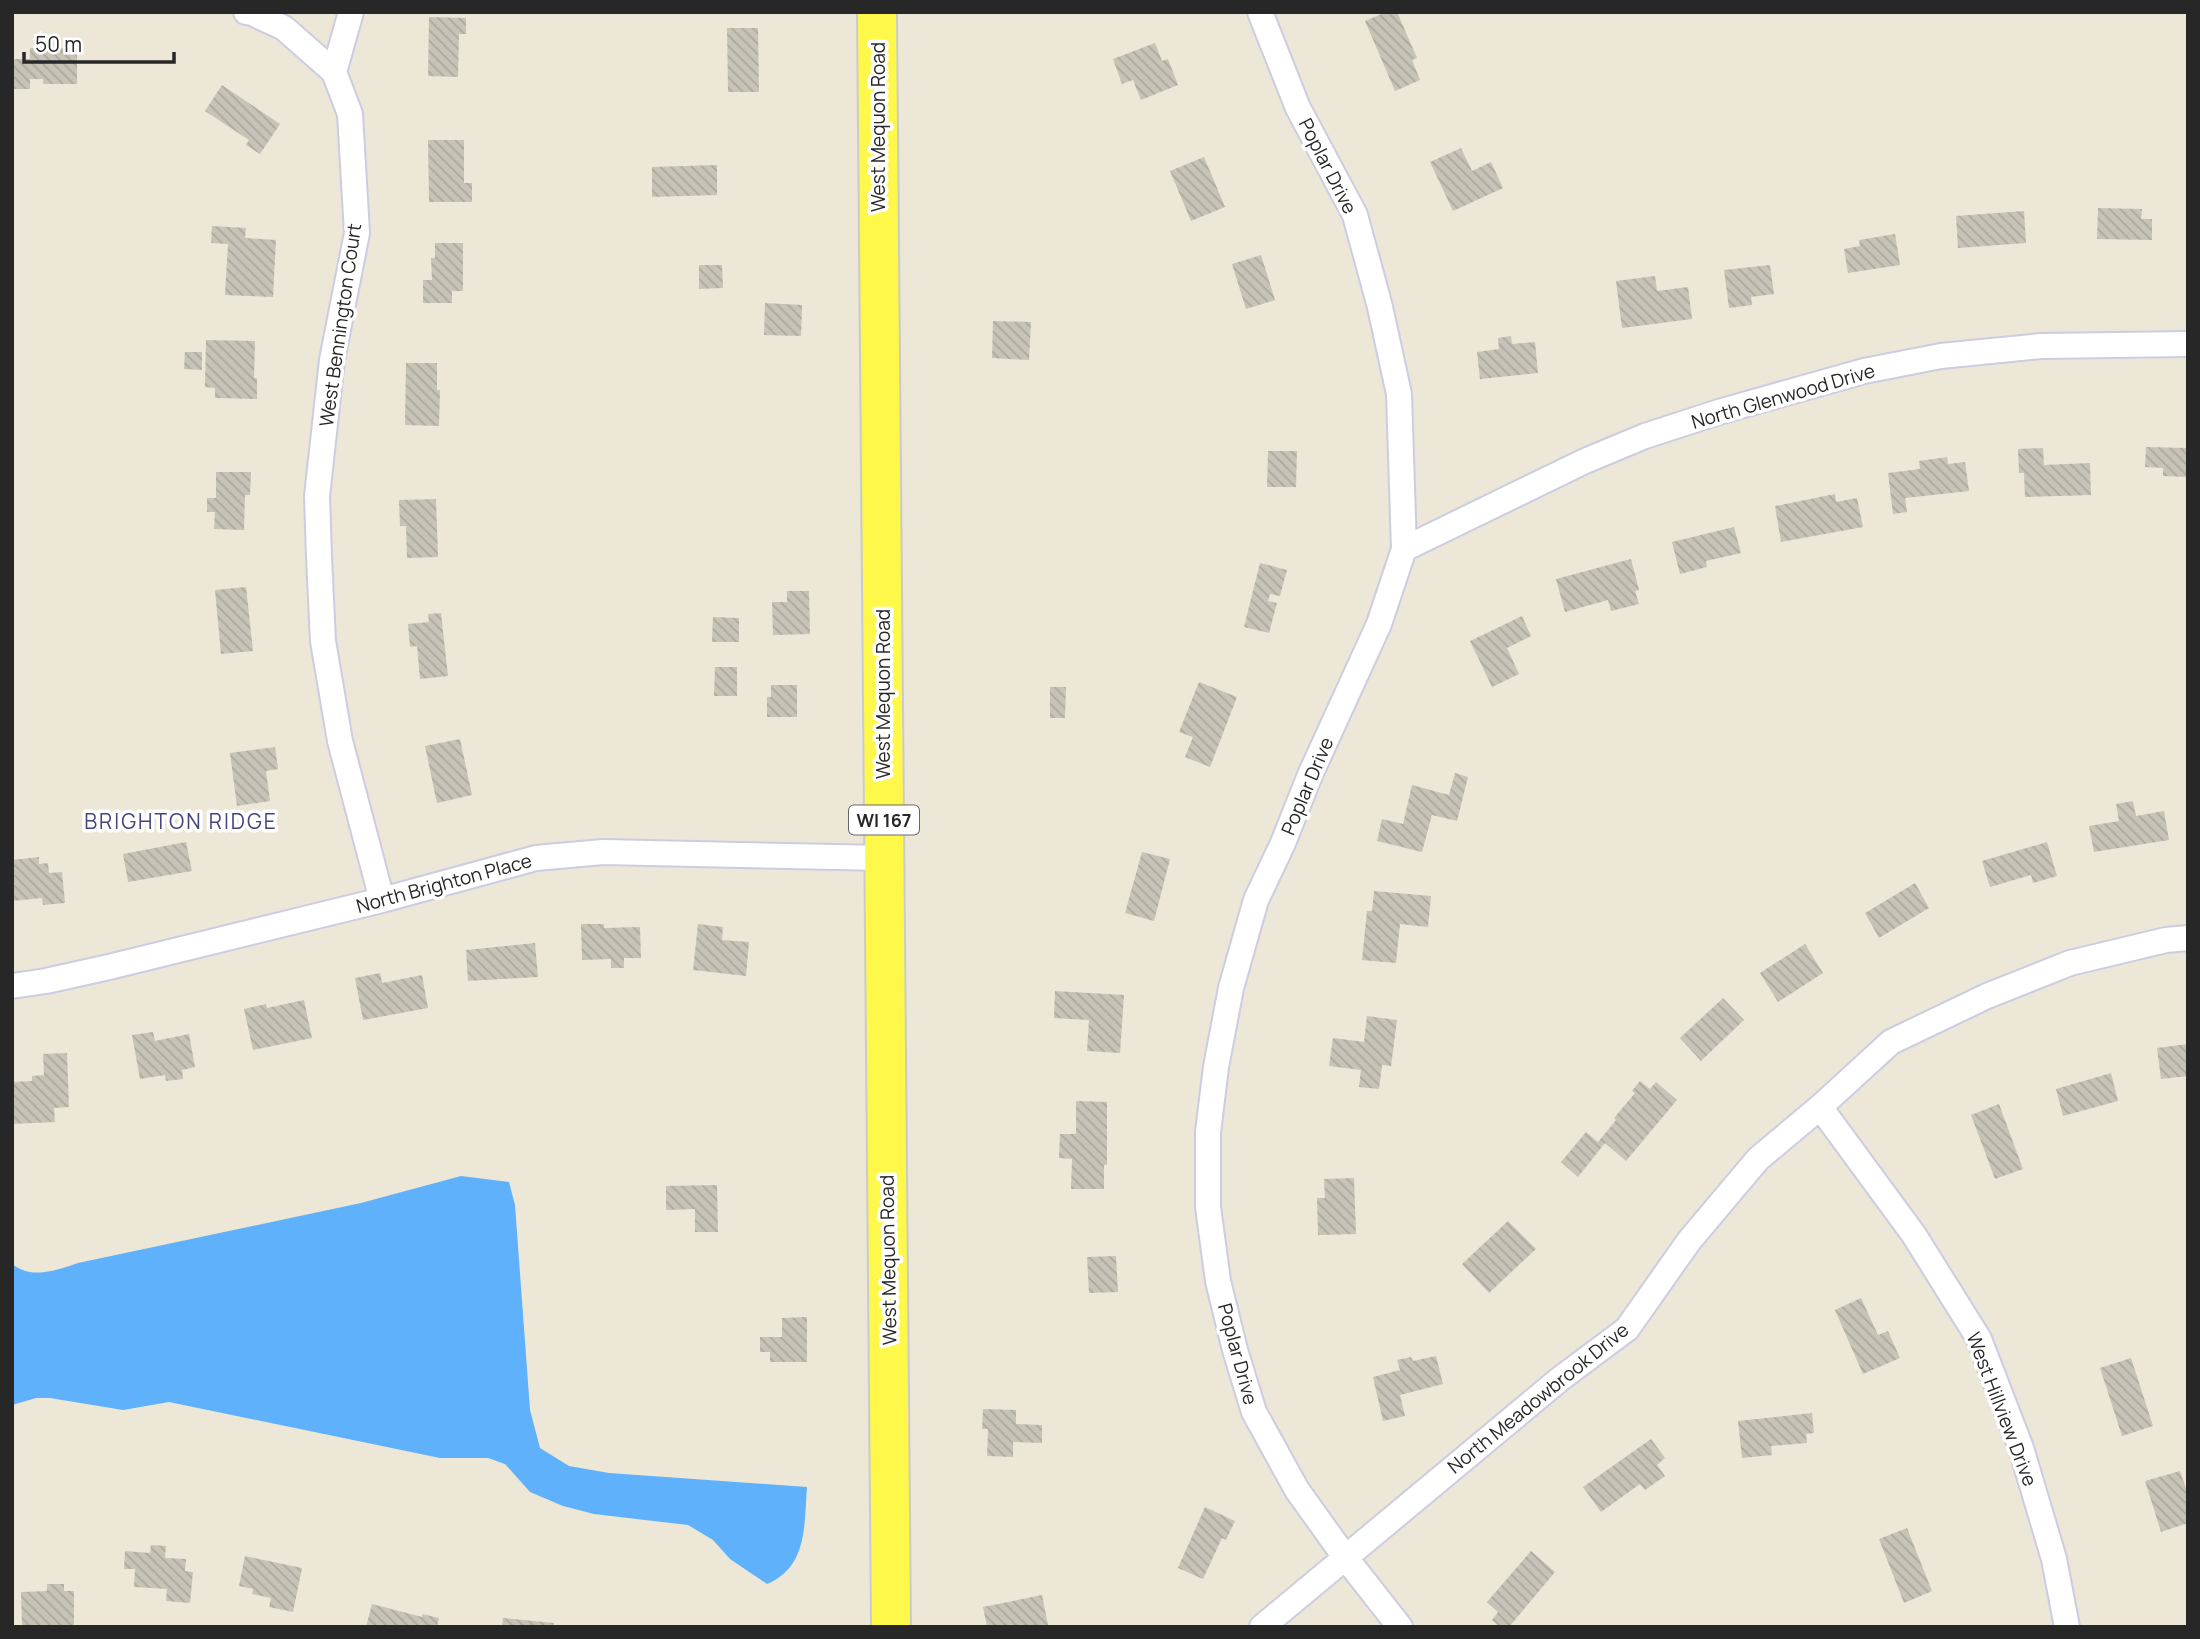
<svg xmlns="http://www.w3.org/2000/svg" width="2200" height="1639" viewBox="0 0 2200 1639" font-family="Manrope,sans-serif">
<defs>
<pattern id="building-back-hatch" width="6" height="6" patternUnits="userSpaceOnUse" patternTransform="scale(1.75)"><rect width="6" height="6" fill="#c7c3b7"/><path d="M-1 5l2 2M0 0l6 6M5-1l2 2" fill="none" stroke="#aba89d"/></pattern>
</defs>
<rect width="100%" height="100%" fill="#ece7d7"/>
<path fill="#5eb1fa" d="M461,1176l48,6 6,23 15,205 10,38 29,18 40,7 198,14c-3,37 1,80 -40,97l-37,-25 -17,-19 -25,-15 -94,-11 -31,-8 -33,-14 -25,-28 -17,-6h-48l-271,-56 -46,8 -73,-12h-14l-24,7v-141c20,16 45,6 66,-1l283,-60z"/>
<path fill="url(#building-back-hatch)" d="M1386,12h11l20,46 -5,2 8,20 -25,11 -30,-70z
M429,17l37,1v16h-7l-1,43 -30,-1z
M727,28h31l1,64h-31z
M1155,43l7,18 6,-2 10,26 -37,15 -8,-20 -11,4 -9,-25z
M30,48h47v36h-34v-5h-13v10h-18v-30h18z
M222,85l58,39 -20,30 -14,-9 3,-5 -44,-29z
M428,140h36v43h8v19h-43z
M1461,148l11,23 19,-9 12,26 -50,23 -23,-49z
M1204,157l21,50 -34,14 -21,-50z
M717,165v30l-65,2v-30z
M2098,208l44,1 -1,10h11v21l-55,-1z
M2024,211l2,32 -68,5 -2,-32z
M212,226l34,2 -1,10 31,2 -3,57 -48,-2 3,-51 -17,-1z
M1895,234l5,31 -52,8 -4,-24 16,-3 -1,-6z
M435,243h28v48h-11v12h-29v-23h9l-1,-22h4z
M1261,255l14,45 -29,9 -14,-45z
M699,265h23l1,23 -24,1z
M1770,265l4,29 -23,3 1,8 -23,3 -5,-38z
M1655,276l2,15 31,-4 4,32 -70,9 -6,-47z
M765,303l37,2 -1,31 -37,-1z
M993,321l38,1 -2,38 -37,-2z
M1511,336l1,8 23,-2 3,31 -58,6 -3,-27 22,-3 -1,-11z
M206,340l49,1 -1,37h3v21l-42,-1v-10l-10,-1z
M185,352h17v18l-18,-1z
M406,363h31v27h3l-1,36 -34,-1z
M2146,447l42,1v29l-25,-1v-8l-18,-1z
M2043,448l1,17 46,-2 1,32 -66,2 -1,-24h-5l-1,-24z
M1268,451h29l-1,36h-29z
M1947,457l1,7 17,-2 4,29 -64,7 2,14 -14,2 -5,-41 32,-4 -1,-8z
M216,472h35l-1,23h-5l-1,35 -30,-1 1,-17h-8v-14h9z
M1835,494l1,8 21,-4 6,29 -82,15 -6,-36z
M436,499l2,58 -31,1 -1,-32h-6l-1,-26z
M1734,527l7,26 -35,8 1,6 -27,7 -8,-32z
M1631,559l8,31 -4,1 4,13 -28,7 -3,-11 -43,12 -9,-33z
M1260,563l27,7 -7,26 -10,-2 -2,7 9,2 -8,30 -25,-6z
M246,587l7,64 -32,3 -6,-64z
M787,591h22l1,43 -37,1 -1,-33h15z
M441,613l7,63 -28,3 -3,-33 -7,1 -2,-23 21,-2 -1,-8z
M1522,616l9,20 -24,12 12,26 -27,13 -22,-46z
M713,617l26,1v24h-27z
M715,667h22v29h-23z
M1199,682l38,15 -27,70 -25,-10 8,-20 -14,-5z
M771,685h26v32h-30v-20h4z
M1050,687h16l-1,31h-15z
M460,739l12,56 -35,8 -12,-57z
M275,747l3,22 -12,2 4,30 -33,5 -7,-53z
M1455,773l13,4 -11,44 -25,-6 -10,37 -45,-11 5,-22 21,5 9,-39 37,10z
M2133,801l3,15 28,-5 5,29 -75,12 -5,-26 30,-5 -3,-17z
M186,842l6,29 -64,11 -5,-28z
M2047,842l10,34 -24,7 -2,-8 -41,12 -8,-26z
M1142,852l28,7 -16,62 -29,-8z
M39,857v7l9,-1 1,10 13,-1 3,31 -22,2 -1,-7 -30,3v-41z
M1915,883l14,25 -50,30 -14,-25z
M1374,891l57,5 -3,31 -28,-3 -4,39 -34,-3 5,-49h5z
M581,924h23v4l36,-1 1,31h-17v10h-13v-9l-29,1z
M698,924l25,3 -1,13 27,2 -3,34 -53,-6z
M535,943l3,34 -70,4 -2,-31z
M1805,944l18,29 -45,29 -18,-29z
M380,973l2,10 40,-8 6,33 -65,12 -8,-42z
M1055,991l69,4 -4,58 -33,-2 2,-31 -35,-2z
M1723,998l21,22 -43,41 -21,-23z
M304,1000l8,38 -59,12 -9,-41 22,-5 1,4z
M1367,1016l30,4 -6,46 -9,-1 -3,24 -20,-2 2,-17 -32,-4 4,-28 31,4z
M153,1032l2,9 34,-7 6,33 -13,3 1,9 -17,2 -1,-6 -25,4 -8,-44z
M2188,1044v32l-27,3 -4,-31z
M67,1053l2,54 -15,1 1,14 -43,2v-42l20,-1v-5l12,-1 -1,-21z
M2111,1073l7,28 -55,15 -7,-27z
M1640,1081l10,8 6,-7 21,18 -51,61 -21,-18 -27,34 -17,-15 25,-30 12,10 18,-22 -2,-2 21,-25 -3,-2z
M1076,1101l31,1v63h-3v24h-33l1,-30 -13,-1 1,-24h16z
M1999,1104l24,65 -28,10 -24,-64z
M1354,1178l2,56 -38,1 -1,-37h8l-1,-19z
M717,1185l1,47h-23v-23l-29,1v-24z
M1508,1221l28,28 -47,44 -27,-29z
M1116,1256l2,36 -29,1 -2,-36z
M1861,1298l17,37 10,-4 12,27 -37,16 -28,-64z
M807,1317v45h-37v-10h-10v-15h22v-19z
M1436,1356l7,28 -43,11 5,21 -22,5 -10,-44 27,-7 -3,-10 14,-3 2,4z
M2131,1358l22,68 -31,10 -22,-68z
M983,1409l33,1v14l26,1v18l-29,-1v15l-26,-1 1,-27h-6z
M1812,1413l2,20 -8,1 1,9 -36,3 1,9 -30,3 -4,-37z
M1651,1439l14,19 -8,7 8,11 -20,14 -5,-6 -39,28 -18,-25z
M2180,1471l8,23v29l-27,9 -16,-51z
M1205,1507l30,14 -9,19 -4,-2 -19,41 -25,-11z
M1907,1528l25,63 -28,12 -25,-64z
M151,1545l15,1 -1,12 21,1 -1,12 8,1 -3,31 -24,-2 1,-12 -33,-2 1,-18h-11l1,-18 25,2z
M1531,1551l24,21 -46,55h-9l-8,-7 6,-8 -11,-10z
M245,1556l57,12 -9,44 -24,-5 2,-9 -19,-4 1,-5 -14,-3z
M47,1584h17v7h10v34h-52l-1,-33 26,-1z
M1042,1595l6,30 -10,2h-51l-4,-20z
M372,1604l50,13v-3l17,4 -2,9h-71z
M503,1618l51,5 -1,4h-51z"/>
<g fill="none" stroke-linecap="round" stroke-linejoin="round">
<defs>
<path id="street" d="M246,12l6,1 32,15 50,44 16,42 7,119 -25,127 -15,136 2,61 4,84 17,100 42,159
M1260,12l38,96 57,107 25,92 19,87 5,155 -25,75 -69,151 -27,68 -27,57 -25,88 -15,79 -8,65v75l10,74 17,69 19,62 43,78 48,67 55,70
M334,72l17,-60
M1404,549l181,-88 60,-25 77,-25 142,-40 77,-15 100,-10 147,-2
M12,986l34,-5 63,-14 273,-67 154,-42 67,-6 281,6
M1820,1107l94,128 65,104 42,109 33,111 13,68
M1262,1627l298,-248 67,-50 62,-88 69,-82 62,-52 71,-65 96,-46 83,-33 96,-23 22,-2"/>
<path id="primary" d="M877,12l14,1615"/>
</defs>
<use href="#street" stroke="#cccce2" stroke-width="28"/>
<use href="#primary" stroke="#cbcbcb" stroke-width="42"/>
<use href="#street" stroke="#fff" stroke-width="24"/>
<use href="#primary" stroke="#fef84a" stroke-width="38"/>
</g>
<g text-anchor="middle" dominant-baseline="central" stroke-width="7" stroke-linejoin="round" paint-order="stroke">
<rect fill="#fff" stroke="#686868" stroke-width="2" x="849" y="805.5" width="70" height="29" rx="5"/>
<g font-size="18" font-weight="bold" fill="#272727">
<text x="884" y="820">WI 167</text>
</g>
<g font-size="19" fill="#272727" stroke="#fff">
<text transform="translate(878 127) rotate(-90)">West Mequon Road</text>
<text transform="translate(1328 166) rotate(63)">Poplar Drive</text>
<text transform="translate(340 325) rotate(-82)">West Bennington Court</text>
<text transform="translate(1783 396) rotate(-16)">North Glenwood Drive</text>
<text transform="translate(883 694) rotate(-90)">West Mequon Road</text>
<text transform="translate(1307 786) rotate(-67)">Poplar Drive</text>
<text transform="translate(444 883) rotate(-15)">North Brighton Place</text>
<text transform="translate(888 1260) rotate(-91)">West Mequon Road</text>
<text transform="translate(1238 1354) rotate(75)">Poplar Drive</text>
<text transform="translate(1538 1398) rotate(-39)">North Meadowbrook Drive</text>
<text transform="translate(2002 1409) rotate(69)">West Hillview Drive</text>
</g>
<g font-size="21" letter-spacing="2" fill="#45447c" stroke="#fff">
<text x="181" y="821">BRIGHTON RIDGE</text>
</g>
</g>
<rect width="2200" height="1639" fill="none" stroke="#272727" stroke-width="28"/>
<path d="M24 52v10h150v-10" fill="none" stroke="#272727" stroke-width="3.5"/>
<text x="35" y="52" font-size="21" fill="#272727" stroke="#ffffff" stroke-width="5" paint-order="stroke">50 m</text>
</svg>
